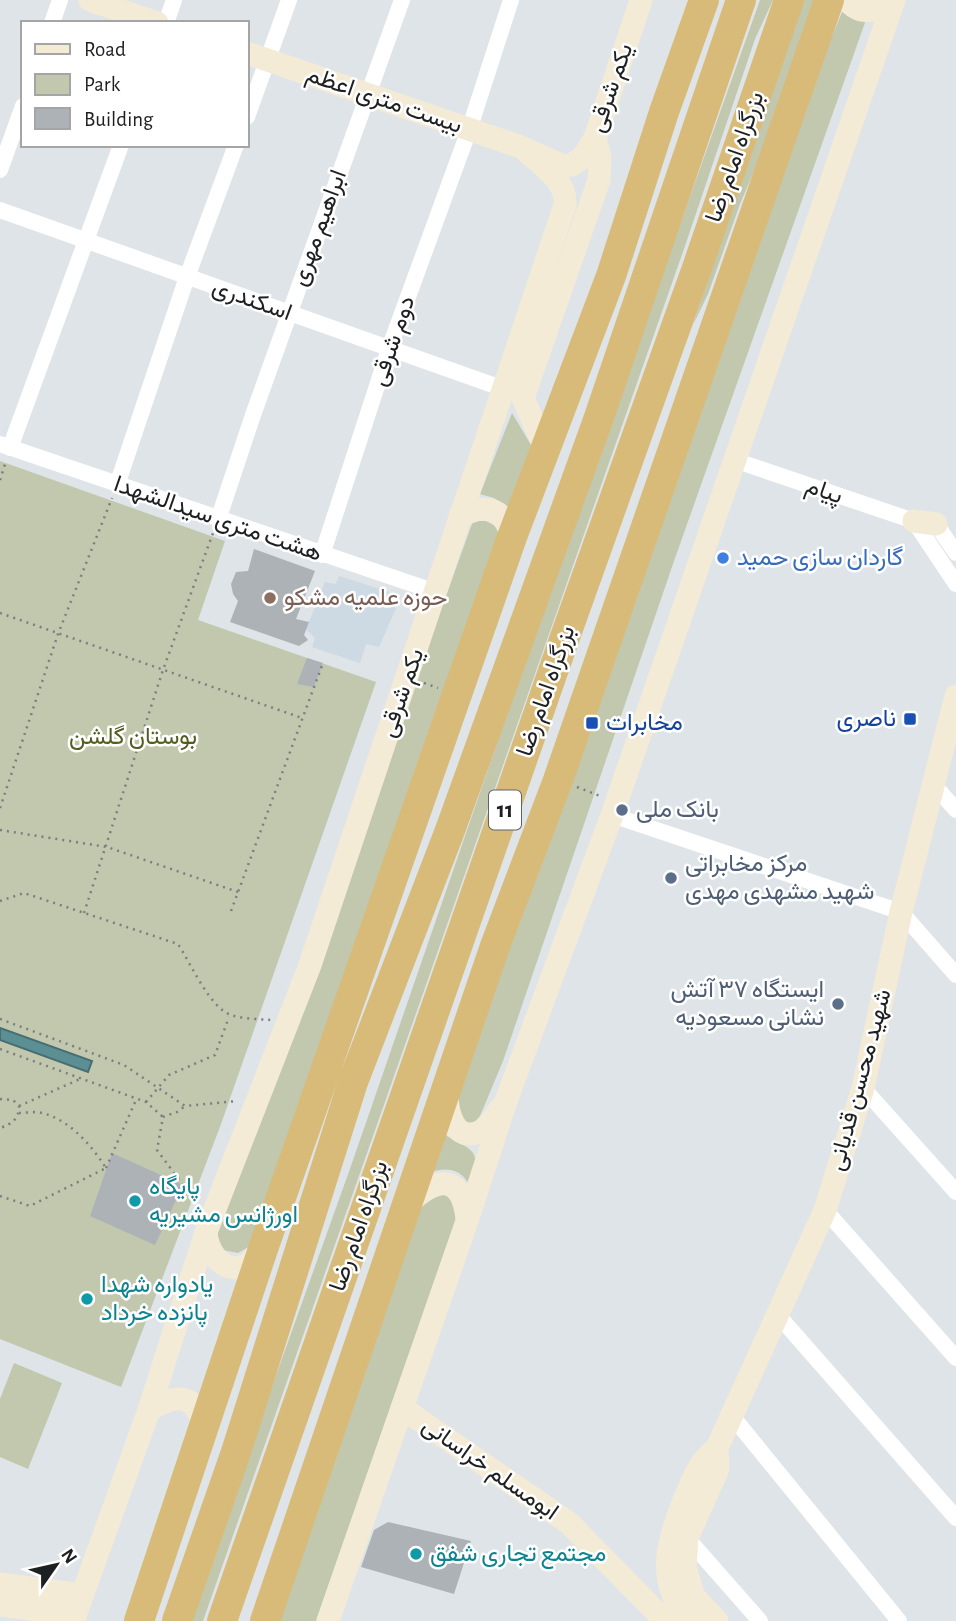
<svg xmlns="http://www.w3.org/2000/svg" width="956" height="1621" viewBox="0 0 956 1621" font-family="'Alegreya Sans',Vazirmatn,sans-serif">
<rect width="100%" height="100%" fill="#dee4e8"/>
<path fill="#cdd9e3" d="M339,576l50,16 -3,12 10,4 -17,39 -13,-3 -6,19 -48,-16 3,-9 -9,-9 19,-47 11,2z"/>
<path fill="#c1c8ad" d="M760,0h13l-18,39 -70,207 -482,1375h-15l163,-455 198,-573z
M802,0h17l-59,157 -20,47 -32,90 -15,31z
M847,0h26l-199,561 -171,500 -23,55 -8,9 -17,-8 1,-35 350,-982z
M512,413l19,32 -21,63 -16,-10 -14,-4z
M0,461l225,80 -27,79 178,62 -155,442 -100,263 -121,-48z
M473,521h13l15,8 -251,717 -12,7 -15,-3 -7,-14z
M445,1135c30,17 37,15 24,49 -9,-15 -22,-17 -38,-12z
M446,1191l15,15 -145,415h-41l147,-421z
M14,1363l48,20 -34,86 -28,-12v-58z"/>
<path fill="#5b8f94" stroke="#486d72" stroke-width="2" d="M0,1028l92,33 -4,11 -88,-32z"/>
<path fill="#adb2b6" d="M254,549l61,22 -19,48 13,3 -5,13 4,5 -9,6 -69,-24 8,-21 -5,-7 -2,-10 5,-12 12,-1z
M307,658l16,5 -9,24 -17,-3z
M112,1153l71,32 -28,60 -65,-29z
M388,1522l83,19 -17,53 -93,-27 13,-37z"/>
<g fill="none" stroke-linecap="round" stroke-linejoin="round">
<path stroke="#7b7f82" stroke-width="2.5" stroke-dasharray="2 5" stroke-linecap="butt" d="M0,480l6,-19
M0,613l302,105
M424,683l14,5
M577,787l23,9
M0,808l58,-174 54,-136
M0,830l107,17 131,45
M0,901l24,-8 154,51c13,20 32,64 53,71 12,4 27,4 40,5
M231,911l92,-248
M84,913l79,-243 50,-137
M0,1019l124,46 61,41 52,-5
M0,1049l146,53 17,15
M0,1099l13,1 6,6c0,13 -7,18 -19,22
M146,1102l23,-27 46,-20 14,-38
M19,1106l61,-27
M106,1168l30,-68
M183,1185l-26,-35 6,-33 14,-5 8,-6
M0,1196l30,10 76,-38c-15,-23 -36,-48 -64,-55 -7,-2 -16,0 -23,0"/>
<path stroke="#fff" stroke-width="16" d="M52,23l8,-23
M166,23l8,-23
M247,117l42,-117
M0,170l23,-64
M0,210l504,179
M0,444l436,148
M10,448l111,-303
M734,460l180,61 42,63
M117,485l70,-208 49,-132
M218,520l35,-105 149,-415
M936,524l20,29
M322,555l67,-206 80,-219 42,-130
M934,785l22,25
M612,815l289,97 55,63
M863,1088l93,104
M825,1210l131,148
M777,1314l179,204
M732,1416l167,205
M687,1538l73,83"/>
<path stroke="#f4ebd7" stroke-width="23" d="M90,0l67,23
M847,0c13,16 30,12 44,0
M247,53l274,94 42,19 9,-1 12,-9 11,-18 46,-138
M544,446l-21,-48 76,-218 1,-22 -5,-20
M460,516c26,-13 44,-8 52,21
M914,521l22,3
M447,1093c0,19 7,51 34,38 8,-4 14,-15 19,-22
M407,1205c28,-28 55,-33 60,14
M263,1249c-6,6 -13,16 -22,18 -21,5 -34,-18 -35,-35l104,-267 255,-760c2,-25 -26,-42 -44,-58
M402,1408l167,115 96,98
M149,1410c27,-16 45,-18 55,16
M717,1448l1,21 -31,69 -2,29 9,30 23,24
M0,1584l82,11
M0,1605l75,10
M73,1621l76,-211 57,-178
M328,1621l139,-400 39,-120 106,-286 282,-815
M690,1621c-35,-38 -23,-80 -5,-123 10,-22 12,-34 32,-50l108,-238 38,-122 38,-176 55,-216"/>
<path stroke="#d9bb79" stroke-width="30" d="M139,1621l124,-372 249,-712 99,-261 53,-164 40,-112
M177,1621l59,-169 117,-370 96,-249 149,-413 143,-420
M222,1621l343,-984 133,-372 91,-265
M265,1621l230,-675 63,-166 271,-780"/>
</g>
<circle fill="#3f7fe0" stroke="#fff" stroke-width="2.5" cx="723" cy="558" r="7"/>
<circle fill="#8d6e63" stroke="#fff" stroke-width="2.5" cx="270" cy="598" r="7"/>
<g fill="#1a4fb4" stroke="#fff" stroke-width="2.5">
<rect x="903" y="712" width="14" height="14" rx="3.5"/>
<rect x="585" y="716" width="14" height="14" rx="3.5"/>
</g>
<g fill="#5c6f8a" stroke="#fff" stroke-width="2.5">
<circle cx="622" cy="810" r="7"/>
<circle cx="671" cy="878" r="7"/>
<circle cx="838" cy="1004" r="7"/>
</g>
<g fill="#0f9aa8" stroke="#fff" stroke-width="2.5">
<circle cx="135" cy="1201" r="7"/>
<circle cx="87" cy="1299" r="7"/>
<circle cx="416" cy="1554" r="7"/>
</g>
<g text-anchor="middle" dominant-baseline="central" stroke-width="5" stroke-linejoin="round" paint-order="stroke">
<rect fill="#fff" stroke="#616264" stroke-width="2" x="489" y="790.5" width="32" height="39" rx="5"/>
<g font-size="23" font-weight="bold" fill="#1d1f21">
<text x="505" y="810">11</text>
</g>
<g font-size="24" fill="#1d1f21" stroke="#fff">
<text transform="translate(611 88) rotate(-71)">یکم شرقی</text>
<text transform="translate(384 100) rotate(19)">بیست متری اعظم</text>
<text transform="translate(735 157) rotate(-71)">بزرگراه امام رضا</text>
<text transform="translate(319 228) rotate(-70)">ابراهیم مهری</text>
<text transform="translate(252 300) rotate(20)">اسکندری</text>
<text transform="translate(393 341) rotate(-71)">دوم شرقی</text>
<text transform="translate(824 491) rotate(19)">پیام</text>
<text transform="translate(218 519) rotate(19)">هشت متری سیدالشهدا</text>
<text transform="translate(546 691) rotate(-71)">بزرگراه امام رضا</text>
<text transform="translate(402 693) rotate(-71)">یکم شرقی</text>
<text transform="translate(860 1080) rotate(-75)">شهید محسن قدیانی</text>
<text transform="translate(359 1226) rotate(-71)">بزرگراه امام رضا</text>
<text transform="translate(490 1469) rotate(35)">ابومسلم خراسانی</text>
</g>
<g font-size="24" fill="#366cbe" stroke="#fff" text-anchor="start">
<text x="737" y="558">گاردان سازی حمید</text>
</g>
<g font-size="24" fill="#785e54" stroke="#fff" text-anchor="start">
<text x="284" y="598">حوزه علمیه مشکو</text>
</g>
<g font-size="24" fill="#164399" stroke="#fff" text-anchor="end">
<text x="896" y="719">ناصری</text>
<text x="606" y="723" text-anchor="start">مخابرات</text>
</g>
<g font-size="24" fill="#525e20" stroke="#fff">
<text x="133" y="737">بوستان گلشن</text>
</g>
<g font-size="24" fill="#4e5e75" stroke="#fff" text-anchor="start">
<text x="636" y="810">بانک ملی</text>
<text x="685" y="864">مرکز مخابراتی<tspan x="685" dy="28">شهید مشهدی مهدی</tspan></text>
<text x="824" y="990" text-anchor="end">ایستگاه ۳۷ آتش<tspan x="824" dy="28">نشانی مسعودیه</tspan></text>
</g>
<g font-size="24" fill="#0d838f" stroke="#fff" text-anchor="start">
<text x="149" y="1187">پایگاه<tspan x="149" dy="28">اورژانس مشیریه</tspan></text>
<text x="101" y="1285">یادواره شهدا<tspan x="101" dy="28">پانزده خرداد</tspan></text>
<text x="430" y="1554">مجتمع تجاری شفق</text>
</g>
</g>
<rect x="21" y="21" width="228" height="126" fill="#ffffff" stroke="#a5a5a6" stroke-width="2"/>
<rect x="35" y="44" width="35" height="10" fill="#f4ebd7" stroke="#a5a5a6" stroke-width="2"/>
<text x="84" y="56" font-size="21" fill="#1d1f21">Road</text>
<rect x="35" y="74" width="35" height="21" fill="#c1c8ad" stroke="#a5a5a6" stroke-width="2"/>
<text x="84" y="91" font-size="21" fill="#1d1f21">Park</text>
<rect x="35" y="108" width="35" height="21" fill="#adb2b6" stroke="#a5a5a6" stroke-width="2"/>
<text x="84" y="126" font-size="21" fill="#1d1f21">Building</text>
<g transform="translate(56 1565) rotate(56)" stroke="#ffffff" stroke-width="5" paint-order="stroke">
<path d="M0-5L12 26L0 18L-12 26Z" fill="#1d1f21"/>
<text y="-10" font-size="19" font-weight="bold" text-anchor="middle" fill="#1d1f21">N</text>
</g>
</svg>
